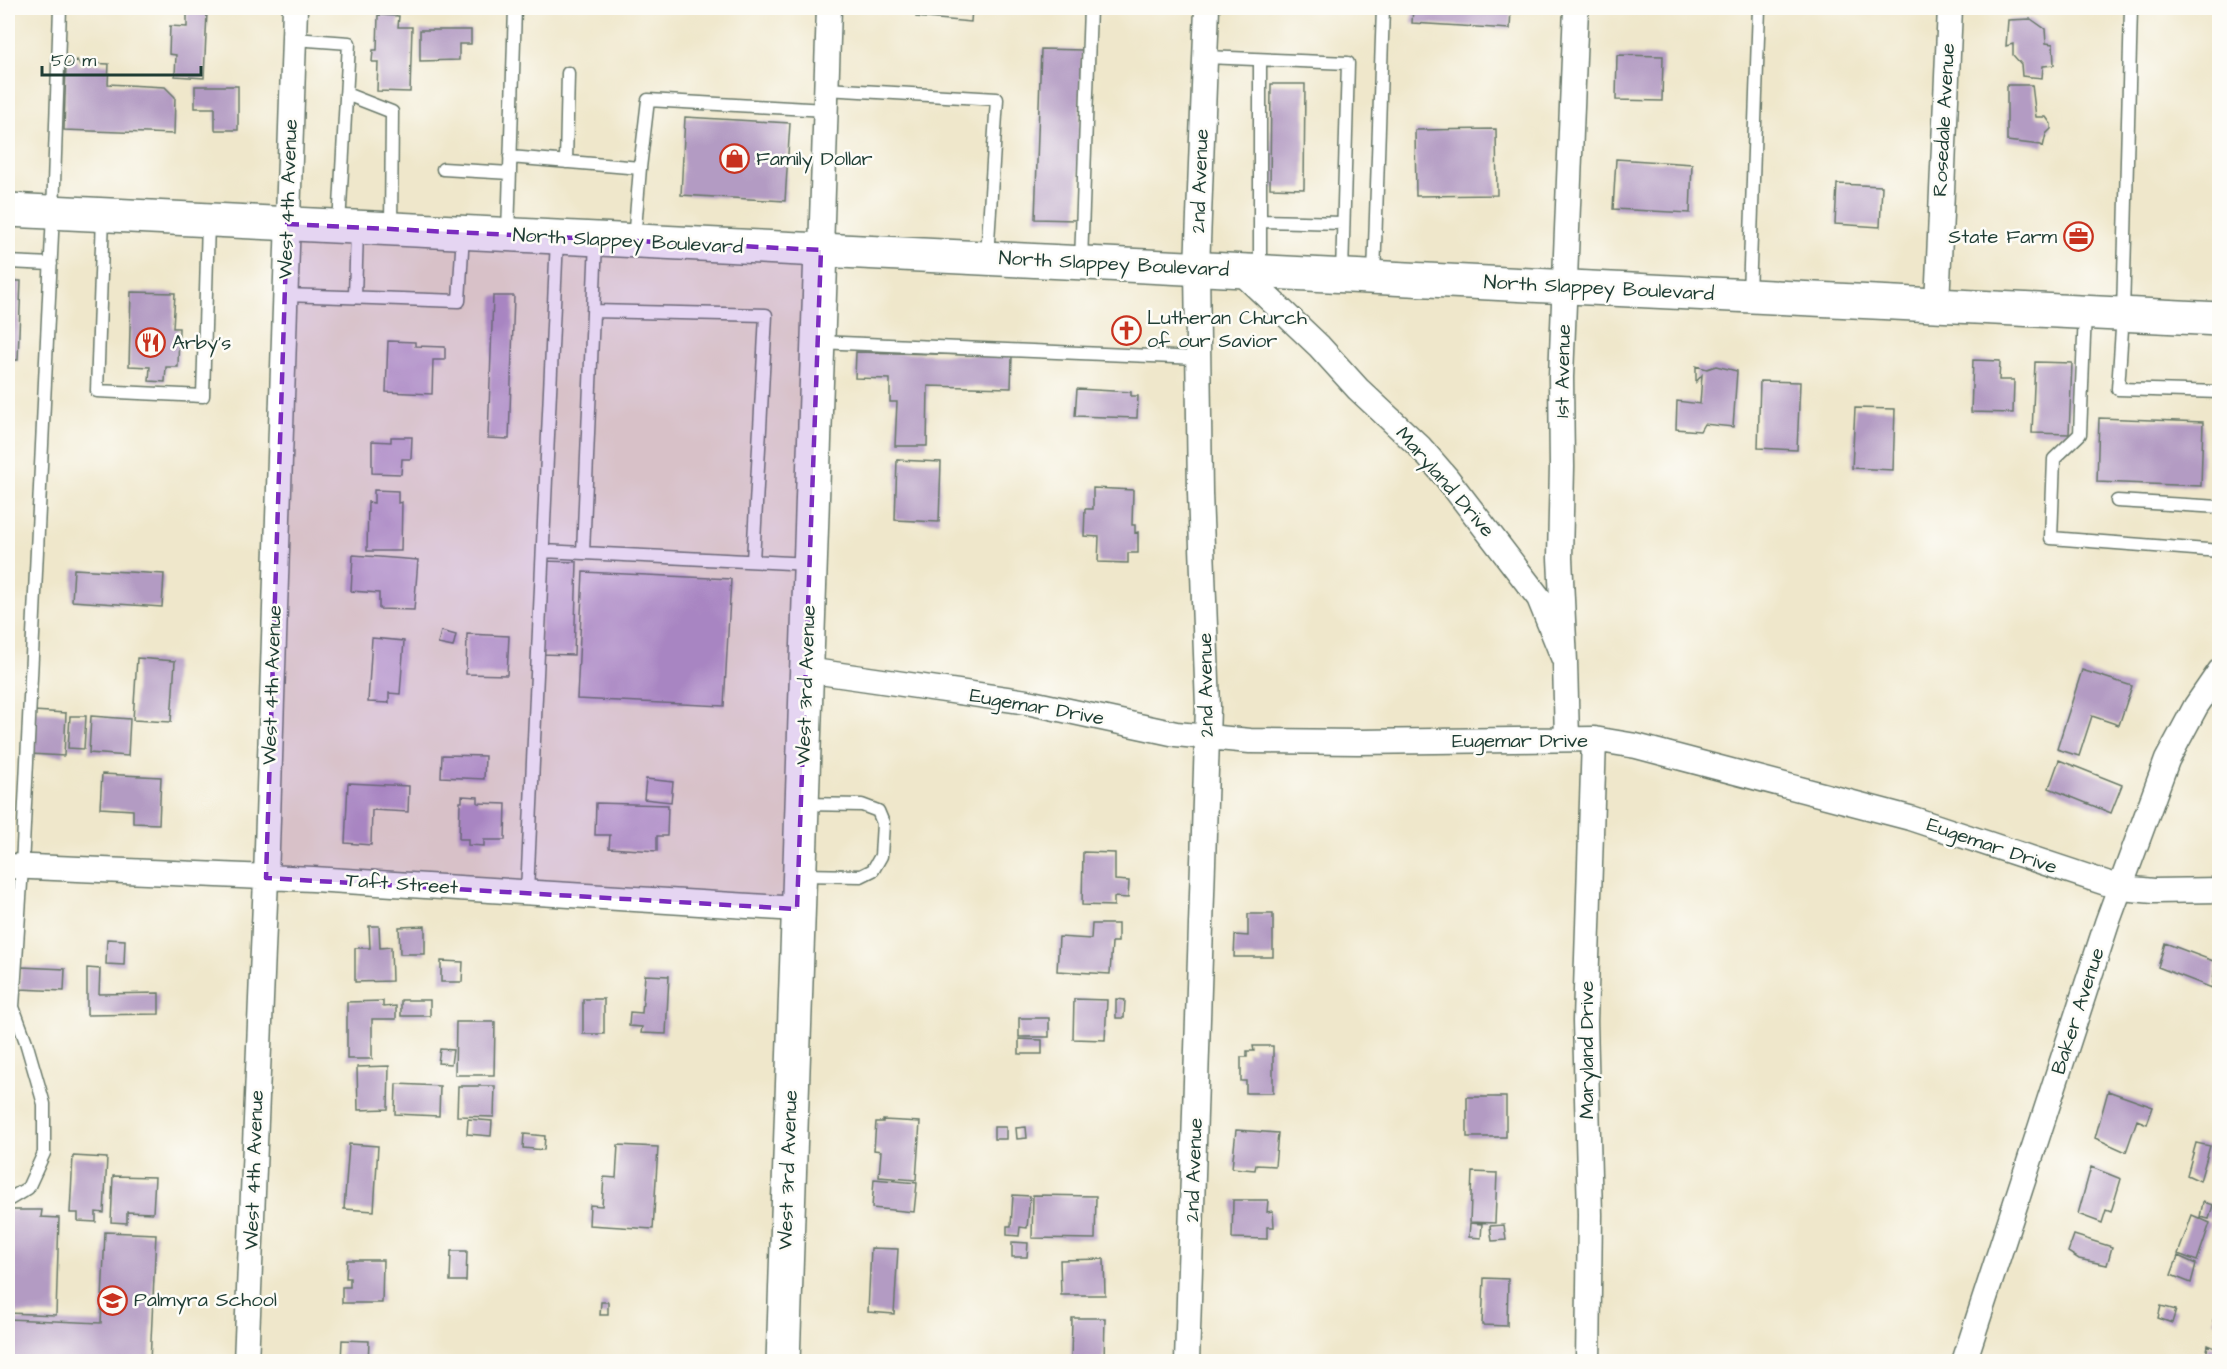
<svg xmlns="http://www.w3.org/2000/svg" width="2227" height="1369" viewBox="0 0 2227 1369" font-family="'Architects Daughter',sans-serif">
<rect width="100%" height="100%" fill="#fdfcf7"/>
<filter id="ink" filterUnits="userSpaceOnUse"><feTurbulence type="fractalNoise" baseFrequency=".0167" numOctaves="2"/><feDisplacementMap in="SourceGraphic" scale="12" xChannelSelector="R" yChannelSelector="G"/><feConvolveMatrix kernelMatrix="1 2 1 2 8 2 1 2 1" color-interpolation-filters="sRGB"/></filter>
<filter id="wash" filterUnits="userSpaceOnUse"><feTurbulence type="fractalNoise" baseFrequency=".008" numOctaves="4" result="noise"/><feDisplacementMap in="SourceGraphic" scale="24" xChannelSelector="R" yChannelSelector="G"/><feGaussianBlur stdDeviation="1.35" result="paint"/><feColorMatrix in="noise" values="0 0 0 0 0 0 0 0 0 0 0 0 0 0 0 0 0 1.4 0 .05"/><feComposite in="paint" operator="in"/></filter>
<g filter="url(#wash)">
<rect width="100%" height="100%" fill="#efe7cb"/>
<g id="blocks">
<path fill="#b39bc3" d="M916,8h56l-1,14 -55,-5z
M1413,8h98l-1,21 -98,-6z
M187,11l20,1 -3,66 -29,-2 1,-21 -7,-1 1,-28 17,1z
M378,15l21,1 -1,11h14l-2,65 -33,-1 1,-29h-6l1,-12h4z
M2031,19l14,10 1,14 7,1 1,21 -11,1 -1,12 -20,-2 -1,-12 -8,-9v-11l-7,2 2,-26z
M420,30h51v14h-12v16l-39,1z
M1041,49l41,1 -5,170 -42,-1z
M1617,55l46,1 -1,45 -46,-1z
M77,60l3,6 7,-3 22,1 -1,20 57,3 10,10 -1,37 -110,-4 2,-65z
M1271,84h34l-1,105 -34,-1z
M2007,85h25l4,32h10l5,7v5l-5,5 -3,13 -2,-2 -34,-4z
M195,86h43v44h-23v-22h-20z
M685,117l105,6 -5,78 -104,-6z
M1496,129l1,66 -81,1 -1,-66z
M1616,159l76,5 -2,49 -77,-4z
M1837,184l45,2 -2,41 -45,-3z
M8,281h13l-3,79h-10z
M131,292l44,1 -2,35h6l-1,39h-12l-1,15 -16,-1 1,-14 -21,-1z
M493,296h21l-5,143 -21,-1z
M388,341l27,1v4l30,1v13h-12l-1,34 -46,-2z
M856,352l156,4 -1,32 -83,-2 -1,60h-32l2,-44h-7v-23l-35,-1z
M1973,360l27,1 -1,19h15l-1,33 -42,-1z
M2035,362l37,1 -3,71 -37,-1z
M1696,366l11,3 9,-3 21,5 -4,56 -29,-3 -4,7 -24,-2 1,-28 23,3 2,-29 -6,7z
M1760,381l40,1 -3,68 -39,-2z
M1077,389l54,3v4h7l-1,22 -62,-2z
M1855,408l40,1 -2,61 -41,-2z
M2099,418l104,4 -2,64 -104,-4z
M391,437h21l-1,22h-9l-1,15 -29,-1v-32l19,1z
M897,460l44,2 -2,60 -44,-2z
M1093,488l40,2 -1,35h3v8l3,-1v21h-10v10l-30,-1 1,-25 -15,-1 1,-27h8z
M374,490l24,1v12l4,-1 -1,49h-34l1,-49 6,1z
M353,555l65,5 -4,50 -35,-1v-16l-28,-2z
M543,561l34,1 -3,93 -34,-1z
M74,569l90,5 -2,33 -90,-6z
M583,572l148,7 -7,127 -147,-7z
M441,631l15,4 -3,12 -15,-3z
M467,634l42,2 -2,39 -41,-1z
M372,638l32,3 -4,53 -11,-1v10l-21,-1z
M137,658l38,3 -4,61 -38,-2z
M2082,670l50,16 -13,39 -27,-9 -13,40 -22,-7z
M33,711l33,2 -2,43 -33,-2z
M70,716h16l-2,33 -16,-1z
M91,716l39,3 -2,37 -39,-3z
M442,755l43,1 -1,23 -43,-2z
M2059,760l63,25 -11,28 -62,-25z
M102,774l59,3 -2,47 -26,-1v-13l-33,-2z
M646,779l27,3 -2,20 -27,-3z
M348,783l61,3 -1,26 -36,-2 -1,35 -26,-2z
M462,796l16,1v6l28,1 -1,36h-21v6l-16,-1v-6h-9l1,-37h2z
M596,803l72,2 -1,31h-10v15l-48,-3 1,-13h-15z
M1083,852l32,1v27l14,1 -1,17 -14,-1v9l-32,-1z
M1248,914h25v43h-39l1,-22 13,1z
M1092,924h26v18h-6l-2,32 -53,-3 2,-34 32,2z
M369,926h10l1,22 11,-1 1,34 -37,1v-34h15z
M425,926v28h-25l-1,-27z
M107,939l18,1 -1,25 -18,-1z
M2165,943l51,19 -4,26 -54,-21z
M441,961l22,1 -1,20h-21z
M21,967l44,2 -1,22 -44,-2z
M87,968l13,1 -1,25 60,-1v21l-72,1z
M645,975l24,1 -3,58 -25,-1 1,-6 -13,-1 1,-14 12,1z
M583,999h21v35h-21z
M1074,999l33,1 -2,40 -32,-1z
M1116,999l9,1 -1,18h-8z
M401,1000h29v16h-29z
M383,1001v6l13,-1v13h-24v40h-25v-57z
M1019,1018h30v19h-30z
M456,1022h39l-1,53h-39z
M1019,1039l23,1v14h-23z
M1253,1046h20v47h-27v-12h-5v-24h6v-6h7z
M440,1049l13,1 -2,14 -13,-1z
M389,1066l-1,43 -30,1 -1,-43z
M396,1084l44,2 -1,30 -44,-2z
M458,1086h37l-1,31 -37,-1z
M2108,1091l45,16 -6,17 -10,-4 -11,32 -31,-14z
M1467,1097h39v40h-39z
M468,1119l24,2 -1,15 -24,-2z
M883,1120l37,2 -4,58 -37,-3 2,-26 -7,-1 2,-28h7z
M994,1127h12v12h-12z
M1026,1127l1,11 -10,1 -1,-11z
M1236,1130l42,3 -3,33 -19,-1 -1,5 -23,-2z
M524,1134l21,2 -1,14 -21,-2z
M2196,1143l14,3 -10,35 -13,-6z
M349,1144l29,2 -4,65 -30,-2z
M618,1145l40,2 -5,82 -64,-4 1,-20 12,1 2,-29 12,1z
M73,1156l34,2 -3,55 -8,-1v10l-18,-1v-8h-8z
M2091,1167l30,12 -10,33 -5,-2 -4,13 -24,-9z
M1472,1172l25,1 -2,50 -25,-1z
M113,1176l42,1 -2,36 -26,-1v11l-16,-1z
M874,1179l43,4 -3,29 -42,-4z
M1013,1195l17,1 -3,32 -7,-1 -1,9 -12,-1v-9h4z
M1033,1195l63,1 -1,43 -63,-1z
M1233,1200h35l-1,12 6,-1 1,16h-7v12l-35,-1z
M2203,1202l10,3 -4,14 -9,-2z
M8,1210h34l-1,7 18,1 -3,97 -48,-2z
M2192,1215l18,8 -13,38 -19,-7z
M1470,1223l12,1 -1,14 -12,-1z
M1504,1225l2,15 -14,1 -2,-15z
M105,1232l51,2 -6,128h-142v-43l93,4z
M2074,1235l38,12 -5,18 -28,-6 -11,-7z
M1012,1242l16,1 -1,14h-15z
M871,1248l27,1 -4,65 -26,-2z
M451,1251h16l-1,30h-16z
M2178,1256l18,8 -5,19 -20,-8z
M1104,1259l1,36h-44l-1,-35z
M347,1260h36l-1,43h-40v-16h8v-9h-4z
M1484,1278l24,1 -1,47 -25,-1z
M2220,1298v25l-7,-2z
M601,1302h7v13h-8z
M2161,1306l15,4 -4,13 -14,-5z
M1072,1318h33l-1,42 -33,-1z
M342,1340l27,1 -1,21h-27z
M2208,1345l12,5v12h-15z"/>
</g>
</g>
<g filter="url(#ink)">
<use href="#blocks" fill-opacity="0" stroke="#687869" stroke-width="1.5"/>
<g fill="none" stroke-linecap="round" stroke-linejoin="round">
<defs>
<path id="lane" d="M2131,8l-8,306 -5,75 102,3
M294,39l55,4 -10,182
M1205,57l143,6 -6,211
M826,89l171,10 -10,158
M346,94l46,18 -1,116
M510,157l130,11 -6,73
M566,162l2,-89
M640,168l8,-68 178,10
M443,169l67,4
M103,216l-6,175 106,5 5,-174
M1260,221l82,2
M508,234l7,-226
M8,262l43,2
M1081,262l9,-254
M1260,271v-211
M1374,276l9,-268
M1749,294l10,-286
M285,295l174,6 4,-68
M355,297l2,-68
M594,311l172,4 -13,246
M2085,313l-5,121 -26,25 -3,79 169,13
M818,342l380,16
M2117,501l103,6
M543,551l266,13
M583,553l13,-312
M800,875l61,1 12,-6 8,-14 2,-33 -5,-12 -16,-6 -60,-1
M527,892l30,-653
M8,1200l20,-12 16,-35v-49l-18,-62 -13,-35 9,-140 31,-654 7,-205"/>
<path id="street" d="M821,250l8,-242
M1240,271l79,75 39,43 62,58 26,30 93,121 26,64 2,77
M1937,305l13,-297
M1565,662l-5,-104 2,-91 -1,-90 15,-369
M806,670l221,32 149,32 74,7 108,1 236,-3 42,7 274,72 211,70 33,3 66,-1
M8,866l305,13 484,30
M246,1362l20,-484 29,-870
M1187,1362l21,-655 -8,-214 -3,-225 10,-260
M1588,1362l2,-147 -5,-194 9,-282
M1964,1362l143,-439 60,-163 29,-54 24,-35"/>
<path id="secondary" d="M783,1362l38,-1112"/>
<path id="primary" d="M8,210l2212,109"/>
</defs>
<use href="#lane" stroke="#687869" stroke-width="15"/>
<use href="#street" stroke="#687869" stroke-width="27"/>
<use href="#secondary" stroke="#687869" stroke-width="36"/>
<use href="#primary" stroke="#687869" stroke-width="36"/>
<use href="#lane" stroke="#fff" stroke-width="12"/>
<use href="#street" stroke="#fff" stroke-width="24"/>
<use href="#secondary" stroke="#fff" stroke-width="33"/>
<use href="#primary" stroke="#fff" stroke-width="33"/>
</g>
</g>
<path fill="#7b2cbf" fill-opacity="0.2" stroke="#7b2cbf" stroke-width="4.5" stroke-dasharray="12 8" stroke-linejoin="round" d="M287,224l534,26 -24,659 -531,-31z"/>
<defs>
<symbol id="shop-ring" viewBox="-11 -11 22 22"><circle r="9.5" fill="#fdfcf7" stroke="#c8321e" stroke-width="1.5"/><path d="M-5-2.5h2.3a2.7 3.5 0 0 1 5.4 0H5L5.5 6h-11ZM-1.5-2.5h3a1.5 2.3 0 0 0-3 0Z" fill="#c8321e"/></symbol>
<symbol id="office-ring" viewBox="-11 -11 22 22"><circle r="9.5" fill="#fdfcf7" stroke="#c8321e" stroke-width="1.5"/><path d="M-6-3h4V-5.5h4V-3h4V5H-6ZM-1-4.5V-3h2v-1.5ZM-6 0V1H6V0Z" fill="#c8321e"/></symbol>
<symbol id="church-ring" viewBox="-11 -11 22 22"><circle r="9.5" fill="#fdfcf7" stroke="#c8321e" stroke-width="1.5"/><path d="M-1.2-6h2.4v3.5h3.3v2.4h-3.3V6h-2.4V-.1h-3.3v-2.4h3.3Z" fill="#c8321e"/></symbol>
<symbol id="restaurant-ring" viewBox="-11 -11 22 22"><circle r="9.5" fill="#fdfcf7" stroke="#c8321e" stroke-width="1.5"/><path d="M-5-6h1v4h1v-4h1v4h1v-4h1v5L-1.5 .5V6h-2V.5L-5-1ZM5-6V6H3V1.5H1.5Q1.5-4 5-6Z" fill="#c8321e"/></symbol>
<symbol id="school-ring" viewBox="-11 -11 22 22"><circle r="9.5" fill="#fdfcf7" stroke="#c8321e" stroke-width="1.5"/><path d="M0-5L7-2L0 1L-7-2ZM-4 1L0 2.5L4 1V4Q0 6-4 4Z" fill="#c8321e"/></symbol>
</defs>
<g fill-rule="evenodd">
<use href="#shop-ring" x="718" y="142" width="33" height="33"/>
<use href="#office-ring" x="2062" y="220" width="33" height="33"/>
<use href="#church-ring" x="1110" y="314" width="33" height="33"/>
<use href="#restaurant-ring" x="134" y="326" width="33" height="33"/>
<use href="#school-ring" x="96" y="1284" width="33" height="33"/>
</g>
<g text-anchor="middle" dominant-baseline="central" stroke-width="5" stroke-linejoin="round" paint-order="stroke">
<g font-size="20" fill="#1f3d34" stroke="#fdfcf7">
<text transform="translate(1944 120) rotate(-87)">Rosedale Avenue</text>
<text transform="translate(1200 181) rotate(-88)">2nd Avenue</text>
<text transform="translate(288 199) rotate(-88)">West 4th Avenue</text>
<text transform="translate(628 241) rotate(3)">North Slappey Boulevard</text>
<text transform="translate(1114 264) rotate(3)">North Slappey Boulevard</text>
<text transform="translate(1599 288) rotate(3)">North Slappey Boulevard</text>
<text transform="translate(1563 371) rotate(-89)">1st Avenue</text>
<text transform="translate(1445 482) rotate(49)">Maryland Drive</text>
<text transform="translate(272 685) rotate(-88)">West 4th Avenue</text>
<text transform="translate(806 685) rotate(-88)">West 3rd Avenue</text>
<text transform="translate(1206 685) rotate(-91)">2nd Avenue</text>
<text transform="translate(1037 707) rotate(10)">Eugemar Drive</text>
<text x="1520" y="741">Eugemar Drive</text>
<text transform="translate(1992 846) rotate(19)">Eugemar Drive</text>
<text transform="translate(402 884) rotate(4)">Taft Street</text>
<text transform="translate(2078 1011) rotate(-72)">Baker Avenue</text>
<text transform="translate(1587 1050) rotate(-90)">Maryland Drive</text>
<text transform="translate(254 1170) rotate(-88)">West 4th Avenue</text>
<text transform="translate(788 1170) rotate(-88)">West 3rd Avenue</text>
<text transform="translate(1194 1170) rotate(-88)">2nd Avenue</text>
</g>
<g font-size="20" fill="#1f3d34" stroke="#fdfcf7" text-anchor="start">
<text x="756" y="159">Family Dollar</text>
<text x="2057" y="237" text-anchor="end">State Farm</text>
<text x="1147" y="318">Lutheran Church<tspan x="1147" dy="23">of our Savior</tspan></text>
<text x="172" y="343">Arby's</text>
<text x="134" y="1300">Palmyra School</text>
</g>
</g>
<rect width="2227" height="1369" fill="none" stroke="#fdfcf7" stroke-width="30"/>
<path d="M42 66v9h159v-9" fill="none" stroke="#1f3d34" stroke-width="3"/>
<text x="51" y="66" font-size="18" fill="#1f3d34" stroke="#fdfcf7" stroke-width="4.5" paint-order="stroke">50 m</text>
</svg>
